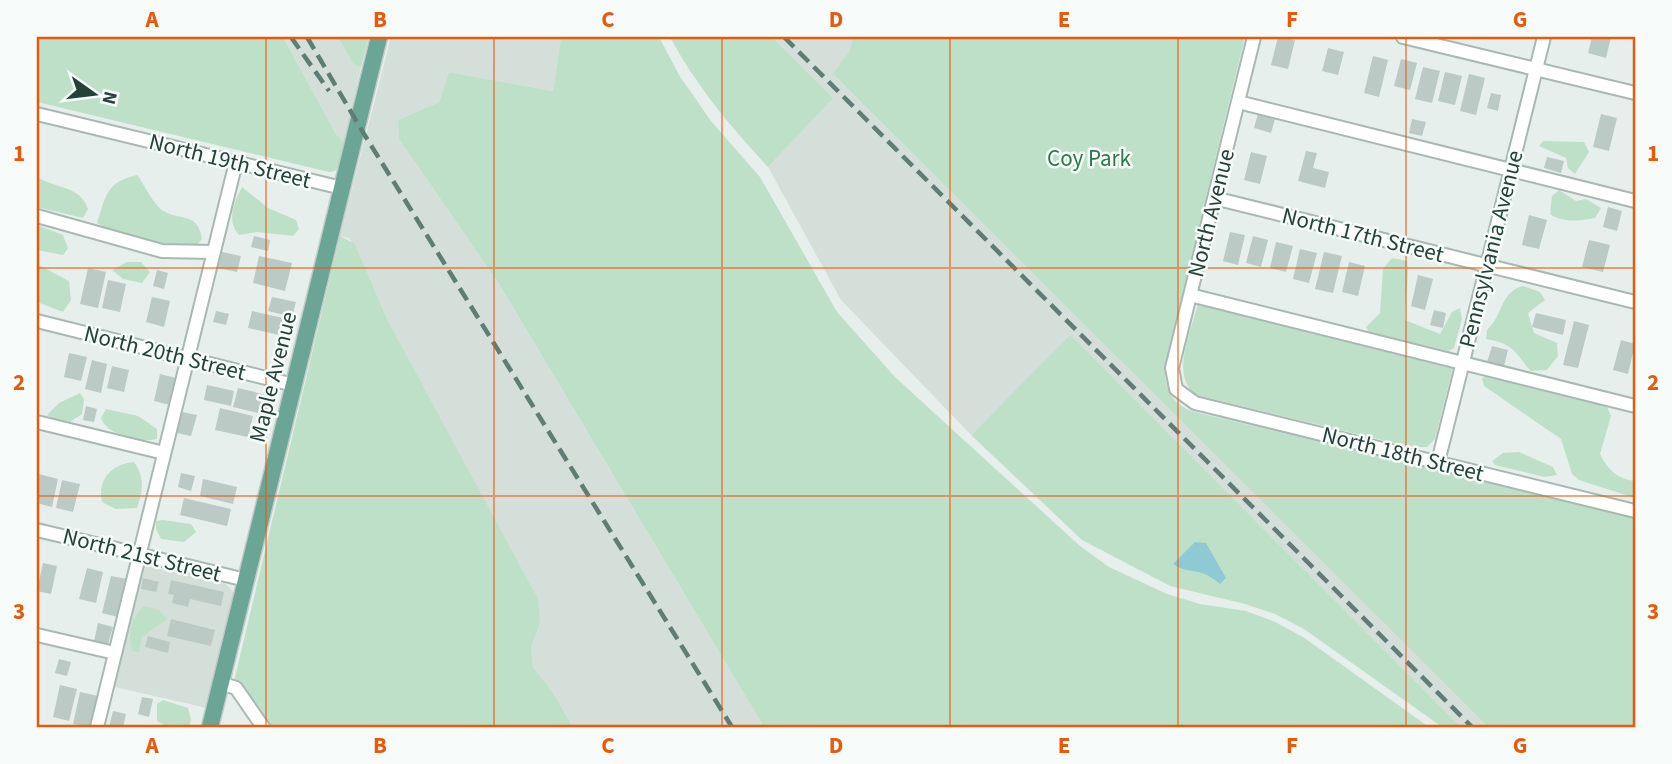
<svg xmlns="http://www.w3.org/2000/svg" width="1672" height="764" viewBox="0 0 1672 764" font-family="'Source Sans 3',sans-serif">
<rect width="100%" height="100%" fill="#e6efeb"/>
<path fill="#d4dfda" d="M283,37h55l16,28 7,2 -16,75 -9,-8z
M391,37h170l-8,54 -104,-19 -10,30 -41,18 1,19 100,145 265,443h-191l-21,-36 -19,-24 -2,-19 9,-26 -151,-299 -31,-72 -9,-13 -9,-2z
M772,37h81l-4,15 -15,23 654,652h-27l-391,-391 -99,99 -130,-135 -73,-133 64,-69z
M144,565l82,19 8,9 -27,115 -97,-22z"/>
<path fill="#bfe0c8" d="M37,37h246l53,97 9,8 -4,20 -6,9 -6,1 -292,-70z
M338,37h31l-8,30 -7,-2z
M561,37h98l20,38 32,46 49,56 77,135 59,66 184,168 29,21 58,27 33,10 46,7 29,11 28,15 126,90h-665l-265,-443 -100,-145 -1,-19 41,-18 10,-30 104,19z
M670,37h102l61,61 -65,69c-38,-41 -72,-81 -98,-130z
M853,37h392l-79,324c-4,25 5,44 29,51l440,106v209h-147l-655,-653 16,-22z
M1543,141l41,1 5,10 -14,22 -7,-6 -2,-10 -27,-12z
M137,175c7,9 12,21 19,29 16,21 42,3 46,35l-6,7c-31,7 -72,-7 -99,-23 9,-27 9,-41 40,-48z
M37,177c18,11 44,9 51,32l-5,9 -46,-11z
M242,187l26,21 28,12 3,9 -6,7 -36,-4 -18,3c-13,-14 -5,-33 3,-48z
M1559,190l17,11 10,-2 15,9 -6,10c-15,3 -32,5 -45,-4l2,-18z
M37,225l26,10 5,13 -5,7 -26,-5z
M340,236l15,8 34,79 149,276 2,24 -9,25 2,19 19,24 21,36h-307l-32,-46z
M1392,258l15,3c3,20 -3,39 -2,59l35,14 12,-22 8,-4 2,11 -8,29 -5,3 -80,-19 -3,-5 14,-14 3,-44z
M127,262h14l9,10 -8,11 -19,-4 -11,-9z
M37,264l32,17 2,19 -8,12 -26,-10z
M1523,286l17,6 5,8 -17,13 6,20 23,10 1,13 -11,14 -16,1c-18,-20 -16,-27 -45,-32l1,-9c16,-14 13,-38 36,-44z
M1198,303l255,64 -18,72 -8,8h-16l-215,-52c-27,-20 -4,-64 2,-92z
M1070,335l391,392h-19l-138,-98 -29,-15 -30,-10 -75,-18 -88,-46 -111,-105z
M1491,375l116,32 4,9 -11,38c8,16 17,25 35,27v17l-56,-18 -7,-6 -11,-35 -77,-53 -2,-8z
M80,393l4,6 -2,15 -12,8 -16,-2 -7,-5 12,-12z
M106,409l32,7 19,13v10c-16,4 -51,-4 -56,-21z
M1519,452l34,15 4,8 -13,2 -49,-12 -3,-4 11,-8z
M134,462c11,15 9,29 3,46l-21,1 -14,-7c-5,-23 10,-38 32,-40z
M163,520l28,4 5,8 -12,10 -23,-3 -5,-10v-8z
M144,606l15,4 8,9 -25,18 -3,15 -7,-1c-5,-17 -1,-32 12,-45z
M163,700l25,8 3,11 -2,8h-21l-11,-6v-17z"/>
<path fill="#8ec9d4" d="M1195,542l11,1 20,35 -6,6c-20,-18 -31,-9 -47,-20z"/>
<path fill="#bbcac4" d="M1278,37l17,3 -7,29 -17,-4z
M1592,37h19l-5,21 -18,-5z
M1328,48l16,4 -6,23 -16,-4z
M1373,56l15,4 -9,37 -15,-4z
M1401,59l16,4 -7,27 -16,-4z
M1423,67l17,4 -8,32 -17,-4z
M1445,72l17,4 -7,29 -17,-4z
M1469,74l16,4 -9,37 -16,-4z
M1491,93l10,2 -3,16 -11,-3z
M1258,114l17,5 -4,14 -17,-5z
M1601,114l16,4 -8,33 -16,-4z
M1412,119l14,3 -4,14 -13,-3z
M1306,151l11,2 -4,15 16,4 -4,16 -27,-7z
M1251,152l16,4 -7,28 -16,-4z
M1547,157l17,4 -3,12 -17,-5z
M1608,207l14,4 -5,20 -14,-4z
M1529,215l18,5 -8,29 -17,-4z
M1230,232l15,3 -7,30 -15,-4z
M254,236l16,4 -2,11 -17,-4z
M1253,236l15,4 -7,27 -15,-4z
M1589,240l21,5 -7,27 -21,-5z
M1276,242l17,4 -7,26 -16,-4z
M1300,249l17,4 -8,30 -16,-4z
M222,252l19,4 -4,16 -19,-4z
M1324,252l18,4 -9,37 -18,-4z
M259,256l33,7 -7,28 -32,-8z
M1349,262l16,4 -7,30 -16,-4z
M88,268l18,4 -8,36 -18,-4z
M157,270l11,3 -4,16 -11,-3z
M1418,275l15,4 -8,31 -14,-4z
M108,280l18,4 -6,28 -18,-4z
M152,297l18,4 -6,26 -18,-5z
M272,297l24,5 -4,15 -24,-6z
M1434,310l12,3 -3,15 -13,-3z
M216,311l13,3 -3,11 -13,-3z
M252,311l31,7 -4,17 -31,-7z
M1536,313l30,7 -3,15 -31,-8z
M1574,321l15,4 -11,43 -15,-3z
M1621,340l14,4 -7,30 -15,-4z
M1492,346l16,4 -4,16 -17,-4z
M69,353l18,4 -6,24 -17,-4z
M92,360l15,4 -6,29 -16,-4z
M112,366l17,4 -5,22 -17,-4z
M160,374l16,4 -6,27 -16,-4z
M207,385l27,6 -3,15 -27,-6z
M238,388l33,8 -5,19 -33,-8z
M86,406l11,3 -3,13 -11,-2z
M220,408l33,8 -5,21 -33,-7z
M182,412l15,3 -6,21 -14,-3z
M181,473l14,3 -4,15 -13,-4z
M39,474l19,5 -6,28 -15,-4z
M203,479l34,8 -4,17 -33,-8z
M62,480l18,4 -7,28 -17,-4z
M184,498l47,11 -4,17 -47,-11z
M43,563l14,3 -6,28 -14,-3z
M87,568l16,4 -7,31 -17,-4z
M111,576l16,3 -9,38 -16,-4z
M143,578l16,4 -3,10 -15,-3z
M171,580l53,12 -3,14 -31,-7 -2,8 -16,-4 2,-8 -6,-1z
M171,619l44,11 -4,16 -44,-10z
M98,623l15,4 -5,17 -14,-3z
M148,636l22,6 -2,11 -23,-6z
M59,659l12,3 -4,14 -12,-3z
M60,685l17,4 -8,32 -16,-4z
M80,692l18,4 -7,31 -18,-3z
M142,697l11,2 -4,18 -11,-3z
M113,711l13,3 -3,13h-14z"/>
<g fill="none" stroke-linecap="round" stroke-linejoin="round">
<defs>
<path id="minor" d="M1254,37l-82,331 4,21 19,14 440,108
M1403,37l232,56
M1238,102l397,99
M37,114l305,74
M1214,198l421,104
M37,216l125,35 52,1
M1190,295l445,111
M37,321l257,64
M37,422l127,31
M1438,462l106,-425
M37,530l209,50
M37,635l78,18
M221,683l15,5 27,39
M97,727l139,-565"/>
<path id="major" d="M210,727l169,-690"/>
</defs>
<use href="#minor" stroke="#a8b8b2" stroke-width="16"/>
<use href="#major" stroke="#c2cac8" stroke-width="19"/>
<use href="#minor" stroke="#fff" stroke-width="12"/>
<use href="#major" stroke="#6aa596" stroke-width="16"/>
<path stroke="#5f7d75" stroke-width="4.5" stroke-dasharray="14 7" stroke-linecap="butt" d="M291,37l38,54
M307,37l57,97 368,593
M784,37l688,690"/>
</g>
<path fill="none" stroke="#e8590c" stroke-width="2" stroke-opacity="0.55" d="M266,37v690M494,37v690M722,37v690M950,37v690M1178,37v690M1406,37v690M37,268h1598M37,496h1598"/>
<g text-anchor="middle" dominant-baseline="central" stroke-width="5" stroke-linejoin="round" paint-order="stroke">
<g font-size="23" fill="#2d7a4b" stroke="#f7fbf9">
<text x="1089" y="158">Coy Park</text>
</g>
<g font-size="23" fill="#24423a" stroke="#f7fbf9">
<text transform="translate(230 161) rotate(14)">North 19th Street</text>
<text transform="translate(1211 213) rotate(-76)">North Avenue</text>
<text transform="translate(1363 235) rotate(14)">North 17th Street</text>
<text transform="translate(1491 249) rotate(-76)">Pennsylvania Avenue</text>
<text transform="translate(165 353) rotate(14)">North 20th Street</text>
<text transform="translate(273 377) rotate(-76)">Maple Avenue</text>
<text transform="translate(1403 454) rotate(14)">North 18th Street</text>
<text transform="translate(142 555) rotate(14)">North 21st Street</text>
</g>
</g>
<rect width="1672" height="764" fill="none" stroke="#f7fbf9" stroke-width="77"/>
<g transform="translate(94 94) rotate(104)" stroke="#f7fbf9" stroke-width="5" paint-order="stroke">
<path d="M0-5L12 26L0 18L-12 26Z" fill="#24423a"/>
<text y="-10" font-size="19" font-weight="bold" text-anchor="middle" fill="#24423a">N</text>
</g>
<rect x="38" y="38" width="1596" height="688" fill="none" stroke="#e8590c" stroke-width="2.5"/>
<g font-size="23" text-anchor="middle" font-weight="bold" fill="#e8590c">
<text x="152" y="27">A</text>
<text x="380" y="27">B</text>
<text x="608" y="27">C</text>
<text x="836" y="27">D</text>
<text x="1064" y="27">E</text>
<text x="1292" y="27">F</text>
<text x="1520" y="27">G</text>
<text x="19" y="161">1</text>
<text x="1653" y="161">1</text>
<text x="19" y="390">2</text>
<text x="1653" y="390">2</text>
<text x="19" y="619">3</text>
<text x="1653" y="619">3</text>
<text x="152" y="753">A</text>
<text x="380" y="753">B</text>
<text x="608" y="753">C</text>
<text x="836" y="753">D</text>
<text x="1064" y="753">E</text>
<text x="1292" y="753">F</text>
<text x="1520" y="753">G</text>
</g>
</svg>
